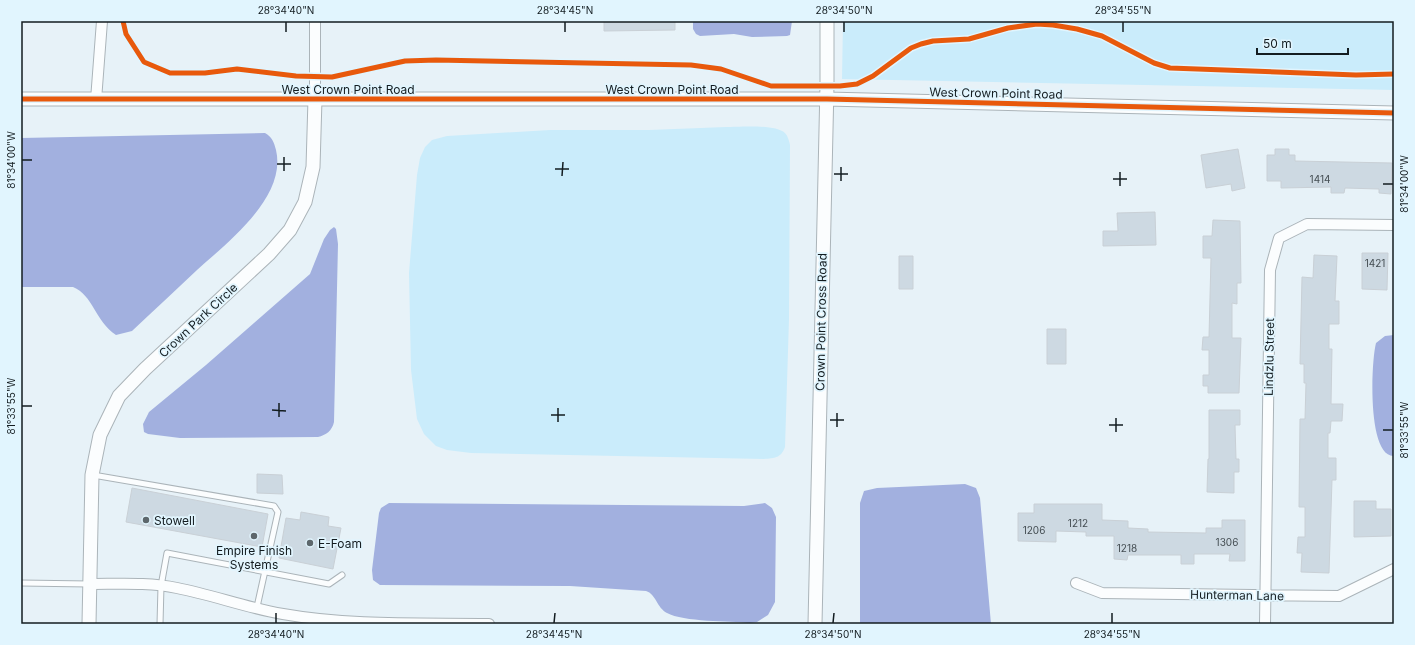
<svg xmlns="http://www.w3.org/2000/svg" width="1415" height="645" viewBox="0 0 1415 645" font-family="Inter,sans-serif">
<rect width="100%" height="100%" fill="#e7f2f8"/>
<path fill="#caecfb" d="M843,21h551v69l-552,-11z
M726,127c14,0 49,-3 59,6 3,3 4,8 5,12l-1,174 -4,128c-4,11 -10,11 -21,12l-293,-6 -24,-3 -11,-4 -12,-12 -7,-15 -6,-49 -2,-97 8,-98 3,-17 5,-11 7,-7 15,-4 103,-6h99z"/>
<path fill="#a2b0df" d="M693,21h99l-2,14 -3,1 -35,1 -18,-3 -34,2 -4,-2 -3,-5z
M265,133c7,4 9,9 11,17 11,47 -48,92 -79,120 -21,20 -43,40 -65,61l-16,4c-21,-14 -23,-40 -43,-48h-52v-149z
M334,227l2,2 2,15 -4,178c-2,9 -8,13 -16,15l-138,1 -32,-4 -4,-2 -1,-8 6,-12 57,-47 104,-91 14,-35 6,-9z
M1394,335v121c-27,1 -23,-94 -18,-113l9,-7z
M965,484l11,4 4,10 11,126h-131v-121l4,-12 13,-3z
M389,503l355,3 21,-3 7,5 4,9 -1,85 -7,13 -11,7 -7,1c-20,-2 -67,-1 -83,-10 -10,-5 -11,-19 -21,-22l-76,-5 -190,-1 -7,-5 -1,-10 7,-57 2,-5z"/>
<path fill="#cdd9e2" stroke="#c9d0d6" d="M604,21h71v9l-71,1z
M1238,149l7,39 -13,3 -1,-7 -25,4 -5,-33z
M1275,149h14v6h6v6l97,2 -1,31 -12,-1v-4l-34,-1 -1,5h-13v-6l-50,1v-7h-14v-26h8z
M1155,212l1,33 -53,1v-15h15l-1,-18z
M1213,220l27,1 1,62h-4v21l-5,-1v35h9l-2,55h-31v-7h-5v-11h6v-25h-7l1,-13h6l2,-79h-8v-22h9z
M1362,253h26l-1,37 -25,-1z
M1314,255l23,1 -2,45h4v23h-10v25h3l-1,55h12l-1,17h-11l-1,12h-2v25h8v22h-4l-3,93 -28,-1 1,-19h-5l1,-16h7v-30h-6l1,-88h5l1,-36h-2v-19h-4l2,-87 11,1z
M899,256h14v33h-14z
M1047,329h19v35h-19z
M1209,410h31v15h-5l1,34h3v13h-5v21l-27,-1 1,-33h1z
M257,474l25,1 1,19 -26,-1z
M132,488l136,26 -6,33 -136,-25z
M1354,501h22v8h15v27l-37,1z
M1034,504h68v16l26,1v7l20,1v3l58,1v-5h16v-8h23v41h-16l1,-7h-36v10h-13v-9h-53l-1,5 -13,-1v-23h-28v-4l-30,-1v11l-38,-1v-28h16z
M301,512l28,5 -1,9 13,2 -8,41 -54,-11 7,-40 14,2z"/>
<g fill="none" stroke-linecap="round" stroke-linejoin="round">
<defs>
<path id="service" d="M93,475l181,31 4,6 -21,95
M21,583l68,1
M160,624l1,-38 6,-33 162,31 13,-9"/>
<path id="minor" d="M315,99v-78
M96,100l6,-79
M1076,583l26,10 237,3 55,-27
M90,584c29,0 59,-2 87,4 36,7 70,20 106,26 67,12 138,9 206,10
M1265,624l5,-354 9,-32 28,-14 87,1"/>
<path id="tertiary" d="M21,99h806l567,14
M89,624l3,-149 8,-40 19,-39 26,-27 124,-115 21,-24 15,-28 8,-35 2,-68
M815,624l12,-539v-64"/>
</defs>
<use href="#service" stroke="#abb4b9" stroke-width="7"/>
<use href="#minor" stroke="#abb4b9" stroke-width="12"/>
<use href="#tertiary" stroke="#abb4b9" stroke-width="15"/>
<use href="#service" stroke="#fbfdfe" stroke-width="5"/>
<use href="#minor" stroke="#fbfdfe" stroke-width="10"/>
<use href="#tertiary" stroke="#fbfdfe" stroke-width="13"/>
<defs>
<path id="cycleway" d="M123,21l3,13 18,28 26,11h35l32,-4 59,7 36,1 73,-16 31,-1 255,5 30,4 50,17h69l17,-2 16,-8 38,-28 10,-4 12,-3 36,-2 39,-11 29,-4 16,1 24,4 25,7 52,27 16,5 186,7 38,-1
M21,99h806l567,14"/>
</defs>
<use href="#cycleway" stroke="#e1f5fe" stroke-width="8"/>
<use href="#cycleway" stroke="#e8590c" stroke-width="5"/>
</g>
<path fill="none" stroke="#131c20" stroke-width="1.5" d="M286,32v-10M565,32v-10M844,32v-10M1123,32v-10M22,160h10M277,164h14M555,169h14M284,171v-14M834,174h14M562,176l1,-14M1113,179h14M841,181v-14M1383,184h10M1120,186v-14M22,406h10M272,410l14,1M551,415h14M279,417v-14M830,420h14M558,422v-14M1109,425h14M837,427v-14M1383,430h10M1116,432v-14M276,623v-10M554,623l1,-10M833,623l1,-10M1112,623v-10"/>
<g fill="#5d676c" stroke="#e1f5fe" stroke-width="1.5">
<circle cx="146" cy="520" r="4"/>
<circle cx="254" cy="536" r="4"/>
<circle cx="310" cy="543" r="4"/>
</g>
<g text-anchor="middle" dominant-baseline="central" stroke-width="3.5" stroke-linejoin="round" paint-order="stroke">
<g font-size="10" fill="#444d52">
<text x="1320" y="179">1414</text>
<text x="1375" y="263">1421</text>
<text x="1078" y="523">1212</text>
<text x="1034" y="530">1206</text>
<text x="1227" y="542">1306</text>
<text x="1127" y="548">1218</text>
</g>
<g font-size="12" fill="#131c20" stroke="#e1f5fe">
<text x="348" y="89">West Crown Point Road</text>
<text x="672" y="89">West Crown Point Road</text>
<text transform="translate(996 93) rotate(1)">West Crown Point Road</text>
<text transform="translate(198 320) rotate(-43)">Crown Park Circle</text>
<text transform="translate(821 322) rotate(-89)">Crown Point Cross Road</text>
<text transform="translate(1269 357) rotate(-89)">Lindzlu Street</text>
<text transform="translate(1237 595) rotate(1)">Hunterman Lane</text>
</g>
<g font-size="12" fill="#131c20" stroke="#e1f5fe" text-anchor="start">
<text x="154" y="520">Stowell</text>
<text x="318" y="543">E-Foam</text>
<text x="254" y="550" text-anchor="middle">Empire Finish<tspan x="254" dy="14">Systems</tspan></text>
</g>
</g>
<rect width="1415" height="645" fill="none" stroke="#e1f5fe" stroke-width="44"/>
<path d="M1257 48v6h91v-6" fill="none" stroke="#131c20" stroke-width="2"/>
<text x="1263" y="48" font-size="12" fill="#131c20" stroke="#e1f5fe" stroke-width="3" paint-order="stroke">50 m</text>
<rect x="22" y="22" width="1371" height="601" fill="none" stroke="#131c20" stroke-width="1.5"/>
<g font-size="10" text-anchor="middle" fill="#131c20">
<text x="286" y="14">28°34'40"N</text>
<text x="565" y="14">28°34'45"N</text>
<text x="844" y="14">28°34'50"N</text>
<text x="1123" y="14">28°34'55"N</text>
<text transform="translate(11 160) rotate(-90)" y="4">81°34'00"W</text>
<text transform="translate(1404 184) rotate(-90)" y="4">81°34'00"W</text>
<text transform="translate(11 406) rotate(-90)" y="4">81°33'55"W</text>
<text transform="translate(1404 430) rotate(-90)" y="4">81°33'55"W</text>
<text x="276" y="638">28°34'40"N</text>
<text x="554" y="638">28°34'45"N</text>
<text x="833" y="638">28°34'50"N</text>
<text x="1112" y="638">28°34'55"N</text>
</g>
</svg>
